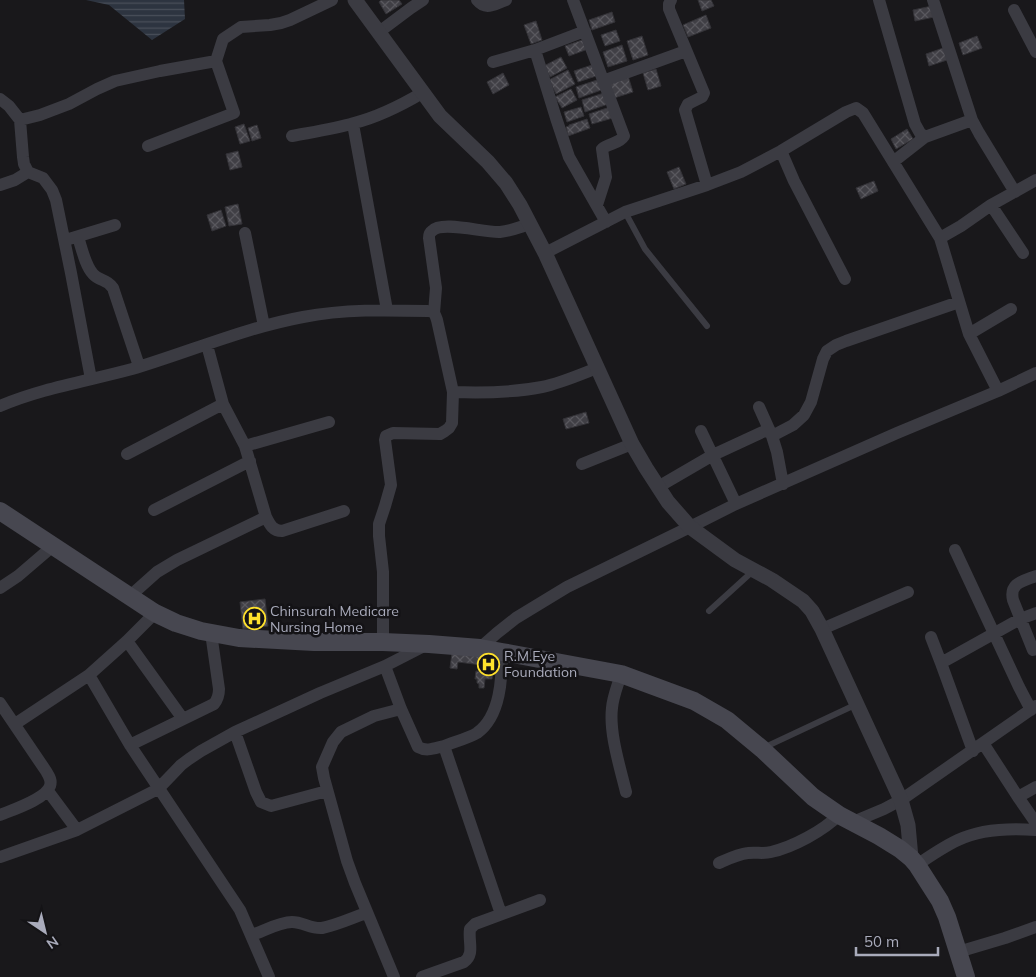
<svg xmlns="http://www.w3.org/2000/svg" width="1036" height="977" viewBox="0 0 1036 977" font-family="Mulish,sans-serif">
<defs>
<pattern id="water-rules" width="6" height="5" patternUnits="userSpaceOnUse" patternTransform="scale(1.25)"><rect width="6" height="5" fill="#2d3440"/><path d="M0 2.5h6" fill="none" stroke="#494f5a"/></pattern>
<pattern id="building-cross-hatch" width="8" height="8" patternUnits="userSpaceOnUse" patternTransform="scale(1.25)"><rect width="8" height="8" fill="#403f45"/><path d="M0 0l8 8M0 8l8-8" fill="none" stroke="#59585e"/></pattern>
</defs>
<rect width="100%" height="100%" fill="#19181b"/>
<path fill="url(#water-rules)" d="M86,0h98l1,19 -33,21 -43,-35z"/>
<path fill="url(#building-cross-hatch)" stroke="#333237" d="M381,0h18l3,4 -16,10 -7,-12z
M698,0h13l3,6 -12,5z
M932,6l2,11 -19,4 -2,-11z
M612,12l3,10 -23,8 -3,-10z
M706,15l5,13 -23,9 -5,-12z
M536,21l6,19 -11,4 -7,-19z
M616,30l4,11 -15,5 -4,-11z
M642,36l6,19 -15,5 -6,-19z
M977,36l5,12 -19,7 -4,-12z
M585,39l3,10 -19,7 -4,-10z
M622,45l5,16 -19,6 -5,-15z
M946,47l4,12 -21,7 -3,-12z
M561,57l6,11 -17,9 -6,-11z
M595,64l4,11 -21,7 -4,-11z
M656,69l5,17 -13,4 -5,-17z
M568,70l7,14 -19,10 -7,-14z
M503,73l6,12 -16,9 -6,-12z
M628,76l5,16 -19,6 -5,-15z
M600,79l4,10 -25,9 -3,-11z
M571,89l6,11 -15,8 -7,-11z
M607,92l4,11 -26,9 -3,-12z
M613,106l3,11 -24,7 -3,-10z
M581,107l3,9 -17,6 -3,-10z
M587,119l3,9 -22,8 -2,-9 3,-1v-1z
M244,124l6,17 -10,3 -5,-17z
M257,125l4,13 -9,3 -4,-13z
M907,129l6,10 -17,10 -5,-10z
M238,151l4,16 -12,3 -4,-16z
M679,167l7,17 -12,5 -7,-17z
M874,181l4,10 -17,8 -5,-11z
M238,204l4,20 -13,2 -4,-19z
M221,210l5,16 -14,5 -5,-16z
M586,412l3,11 -23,6 -3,-10z
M265,599l3,27 -25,3 -3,-27z
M452,653l42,5 -2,21h-7l-1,9h-5v-4l-2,-1v-4h-2l1,-8 6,1v-7l-24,-3 -1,7 -7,-1z"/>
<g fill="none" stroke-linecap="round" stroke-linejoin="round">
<path stroke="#3b3b42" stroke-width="6" d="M625,212l20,37 62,77
M709,611l44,-40
M763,748l94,-44"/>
<path stroke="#3b3b42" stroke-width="12" d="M477,0c9,11 17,4 29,0
M573,0l51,136c-5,8 -15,7 -22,13l4,28 -9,28
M671,0l-2,4v5l35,84 -2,4 -14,7 -3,6 22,75
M879,0l36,124 5,9 5,4
M933,0l39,120 7,13 36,59
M1014,10l22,42
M379,32l32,-24 12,-8
M535,50l21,68 13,39 37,65
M493,62l42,-12 50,-19
M603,81l83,-30
M0,99l9,7 11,14 3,37 1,7 4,8 15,6 9,12 4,10 15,73 20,106
M20,120l20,-5 29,-11 28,-15 18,-8 45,-10 56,-10
M353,124l34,186
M292,136c21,-4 42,-7 62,-13 24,-6 46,-17 68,-30
M148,146l86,-33 -18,-52 7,-22 18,-12 29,-2 11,-2 9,-3 42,-20
M781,151l13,30 51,98
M893,162l32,-25 47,-17
M0,185l15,-5 13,-8
M991,205l32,48
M245,233l19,93
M78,237c4,12 7,28 15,37 7,8 13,4 20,14l26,78
M940,238l21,-12 30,-21 45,-25
M69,239l46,-14
M545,253l80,-41 82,-27 34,-13 40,-21 65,-39 10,-4 7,5 77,125 29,96 29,57
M434,313l2,-25 -7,-50c0,-3 0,-5 3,-7 10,-11 52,2 68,1 11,-1 20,-5 30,-8
M969,334l42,-25
M0,406c42,-18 88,-25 132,-37 57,-17 112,-41 171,-52 41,-8 83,-7 125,-6 6,0 7,3 9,9l16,72c27,1 63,0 89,-5 19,-4 37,-12 55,-19
M759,407l13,29 5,16 6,32
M701,431l35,73
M772,436l21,-11 11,-10 7,-13 12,-43 4,-8 9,-6 10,-4 113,-39
M245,446l84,-24
M127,454l96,-50
M582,464l50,-20
M658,487l55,-32 56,-26
M154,510l96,-49
M266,517c4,8 7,14 16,14l62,-20
M955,550l64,137 12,23
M0,588l18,-12 35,-30
M129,597l28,-25 20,-12 89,-43 -21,-71 -22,-42 -16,-59
M822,629l86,-37
M931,637l10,26 32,88
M127,641l56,78
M383,642v-70l-4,-36v-12l6,-18 6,-21 -6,-45 1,-4 7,-3 47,1 5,-3 4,-3 3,-5 1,-31
M480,648l17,-15 19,-15 51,-31 123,-60 46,-23 161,-71 101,-42 38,-18
M1033,650l-20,-50c-4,-17 10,-19 23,-24
M941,663l79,-44 16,-6
M385,666l16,43 17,38c9,5 17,1 26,-1
M621,674c-3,11 -8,22 -9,34 -3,25 8,59 14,84
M89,675l41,70 110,165 29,67
M0,703l46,68c3,5 6,9 4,15 -4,13 -38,24 -50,29
M15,724l74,-49 38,-34 28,-28
M235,732l21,60 5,10 10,4 56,-15
M983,743l35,54 18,26
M130,745l84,-41c4,-5 5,-9 5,-15l-8,-56
M48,791l29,39 81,-41 23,-24 8,-6 12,-8 34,-19 85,-39 65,-27 43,-22
M1018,797l18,-10
M853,822l31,-13 17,-9 135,-94
M0,857l77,-27
M719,863c9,-4 19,-9 29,-10 8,-1 16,1 23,-1 22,-5 52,-21 68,-37
M917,865c13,-9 26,-18 41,-25 23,-11 52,-12 78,-10
M501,914l-57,-168c10,-4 25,-8 33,-13 24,-17 25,-56 25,-81
M252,935c12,-4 27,-13 40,-13 11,0 19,7 30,6 15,-3 30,-10 44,-15
M958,952l47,-14 31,-11
M394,977l-39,-94 -8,-22 -23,-83 -2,-11 11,-25 8,-10 33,-16 27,-7
M422,977l42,-15c11,-8 4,-20 6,-33l5,-5 65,-24"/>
<path stroke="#3b3b42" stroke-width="15" d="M355,0l85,116 48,46 18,21 14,22 25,48 87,191 14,24 22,34 22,25 45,33 37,20 31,21 9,10 10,18 79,171 7,25 3,33"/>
<path stroke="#474750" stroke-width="18" d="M0,511l155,102 21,10 25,8 38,7 75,4h69l46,2 51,4 22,4 119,22 73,27 33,19 35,29 51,48 26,18 40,21 21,13 11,9 6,7 23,36 7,16 19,60"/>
</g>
<defs>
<symbol id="hospital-ring" viewBox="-11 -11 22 22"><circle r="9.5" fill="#141316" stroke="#ffe12c" stroke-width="1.5"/><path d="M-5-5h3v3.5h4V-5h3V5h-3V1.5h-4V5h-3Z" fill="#ffe12c"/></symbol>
</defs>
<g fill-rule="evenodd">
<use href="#hospital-ring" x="242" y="606" width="25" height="25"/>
<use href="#hospital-ring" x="476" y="652" width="25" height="25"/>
</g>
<g text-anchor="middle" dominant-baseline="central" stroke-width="5" stroke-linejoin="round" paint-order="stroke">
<g font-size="14" fill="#a9abbb" stroke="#141316" text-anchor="start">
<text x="270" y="611">Chinsurah Medicare<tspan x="270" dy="16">Nursing Home</tspan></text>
<text x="504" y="656">R.M.Eye<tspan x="504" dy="16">Foundation</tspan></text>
</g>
</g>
<g transform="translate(45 932) rotate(145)" stroke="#141316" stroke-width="4" paint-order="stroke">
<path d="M0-4L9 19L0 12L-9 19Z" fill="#a9abbb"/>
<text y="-8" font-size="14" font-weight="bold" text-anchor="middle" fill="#a9abbb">N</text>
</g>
<path d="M856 947v8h82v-8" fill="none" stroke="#a9abbb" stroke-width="2.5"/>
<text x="864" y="947" font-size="15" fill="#a9abbb" stroke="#141316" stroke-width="4" paint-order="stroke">50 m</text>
</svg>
